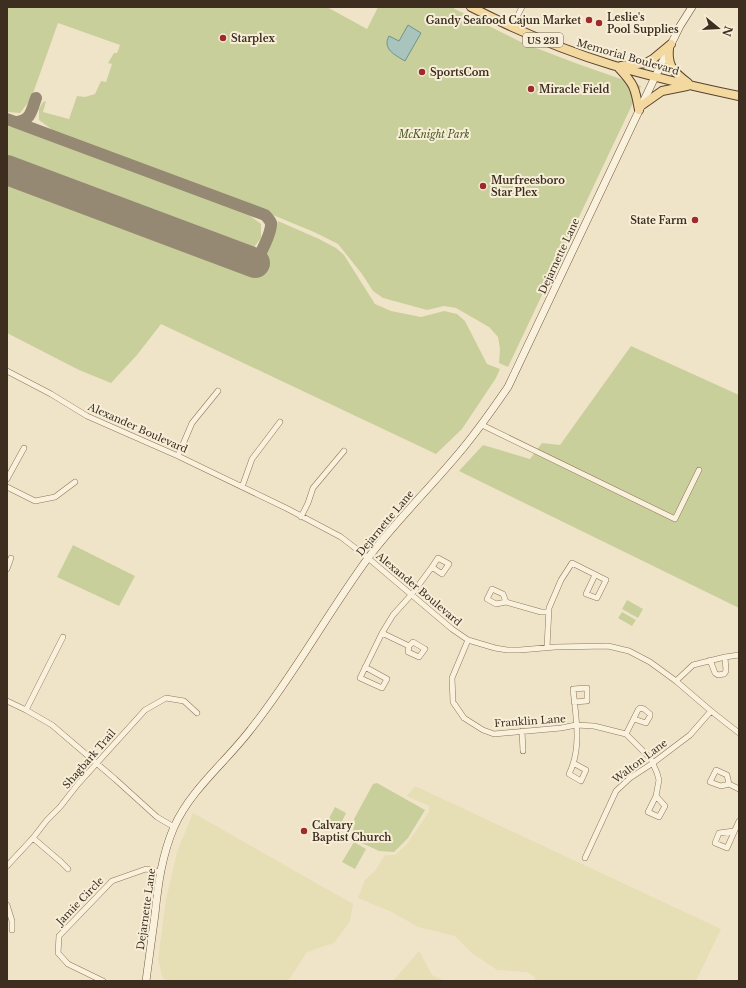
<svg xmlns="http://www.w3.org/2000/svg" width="746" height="988" viewBox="0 0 746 988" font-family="'Libre Baskerville',serif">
<rect width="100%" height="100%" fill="#f0e4c8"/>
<path fill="#e6deb5" d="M415,786l306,143 -25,52h-163l3,-3 -9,-6 -30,-2 -25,-17 -17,-17 -37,-9 -26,-15 -34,-14 7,-18 10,-9 10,-16h10l11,-10 23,-33v-6l-22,-10z
M193,813l160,91 -3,17 -16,22 -27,9 -19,29h-122l-4,-5 -4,-16 8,-60 11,-48z
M419,951l13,24 13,6h-52z"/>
<path fill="#c9cf9b" d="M7,7h320l40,22 11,-22h73l72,36 55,21 63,22 -133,281 -9,-4 1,-14 -2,-12 -9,-10 -33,-19 -12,-2 -17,4 -44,-12 -10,-7 -11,-17 -24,-30 -24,-12 -73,-30 -186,-70 -16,-12v-11l4,-7 3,-1 -3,11 26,7 8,-23 8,1 10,-3 6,-13 5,1 6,-18 -4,-1 6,-10h3l3,-8 -62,-22 -27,76 -11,14 -13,-1z
M7,126l11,1 226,84 17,13v14l-9,12 -245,-91z
M7,180l250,94 21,-53 41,18 17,9 8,7 31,49 16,7 30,6 23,-6 13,3 8,7 22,43 13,5 -4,9 -34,51 -26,25 -275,-130 -24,31 -26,28 -32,-13 -72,-37z
M631,346l108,49v213l-280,-137 24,-26 47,14 12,-16 18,2z
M73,545l62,31 -16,30 -62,-29z
M627,600l16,9 -5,9 -16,-9z
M622,612l14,8 -4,6 -14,-8z
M377,783l48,27 -17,28 -14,14 -15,-1 -28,-13 4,-15 -1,-4 19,-35z
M335,807l11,6 -7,15 -12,-6z
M354,842l12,7 -11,20 -13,-7z"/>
<path fill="#a9c4bc" stroke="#6f938a" d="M408,25l13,8 -16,28c-10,-6 -23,-12 -16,-25l10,5z"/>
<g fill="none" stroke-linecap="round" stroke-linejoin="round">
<path stroke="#968974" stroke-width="12" d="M7,119l258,96c3,3 5,5 6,8 1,9 -11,32 -16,40
M17,122c14,-1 15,-13 19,-24"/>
<path stroke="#968974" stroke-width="30" d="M7,170l248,93"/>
<defs>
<path id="street" d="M512,27l10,-20
M7,371l44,23 36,22 91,40 110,53 53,28 27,21 84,71 16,11 27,8 12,2h13l35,-3 53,-1 21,5 21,11 26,19 35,30 28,22
M482,425l193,94 24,-49
M178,456l14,-33 26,-32
M7,479l17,-31
M7,487l28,14 20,-4 20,-15
M242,487l10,-28 28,-37
M301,517l7,-14 5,-15 31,-37
M7,569l4,-11
M506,602l-3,-8 -11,-5 -5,10 9,5 10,-2 35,10h7
M382,633l27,13 -1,6 11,5 6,-8 -12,-7 -4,4
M468,640l-16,38 1,24 11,16 19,12 11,4 67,-6 15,-3 18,1 32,8 25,25 6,14 2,7 -3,16 -8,16 11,5 6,-11 -9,-10
M547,647l2,-39 12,-28 11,-17 34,17 -9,18 -11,-4 9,-19
M710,660l5,13 3,2 6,-1 2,-3 -1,-14
M365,667l22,12 -5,9 -22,-10 22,-45 11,-18 19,-21 20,-27 10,7 7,-10 -11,-6 -6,9
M676,681l17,-16 32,-8 14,-2
M7,701l19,9 26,15 63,54 42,38 17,10
M574,702l13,-1v-13l-14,1c3,28 9,59 -4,85l12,7 5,-11 -11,-6
M26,710l37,-73
M522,731l1,20
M626,734l12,-24 2,-2 4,1 6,5v2l-4,7 -12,-4
M729,784l-2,-9 -11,-5 -6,12 11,4 8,-2 10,5
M734,831l-15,2 -4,10 12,5 12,-27
M33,838l28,24 7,7
M585,858l31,-67 14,-13 23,-15 37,-28 21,-24
M7,866l26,-28 14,-18 13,-13 18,-23 67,-74 21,-12 18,3 13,12
M7,905l5,16v9
M103,981l-35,-17 -10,-11 1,-17 53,-55 34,-12 14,3"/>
<path id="secondary" d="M146,981c3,-22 6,-45 9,-67 3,-30 7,-59 19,-87 17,-38 52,-65 77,-98 43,-54 76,-115 117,-171 28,-37 61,-69 91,-105 18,-21 33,-43 49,-66l147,-310 25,-51 12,-19"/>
<path id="primary" d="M471,7c45,23 92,43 141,58 41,12 84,22 127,31
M669,49c-2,18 6,24 19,34
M621,66l25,-3 7,-4 18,-15
M618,67c16,17 17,20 21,43
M642,105l20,-14 25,-5"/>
</defs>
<use href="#street" stroke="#8d765c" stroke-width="6"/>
<use href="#secondary" stroke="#6f573f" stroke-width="8"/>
<use href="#primary" stroke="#5b4430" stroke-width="10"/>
<use href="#street" stroke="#faf1dc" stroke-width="5"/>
<use href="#secondary" stroke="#faf1dc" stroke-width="7"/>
<use href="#primary" stroke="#f3d9a0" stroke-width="8"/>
</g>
<g fill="#9e2a2b" stroke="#f7eed8" stroke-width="1.5">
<circle cx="589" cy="20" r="4"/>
<circle cx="599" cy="23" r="4"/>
<circle cx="223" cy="38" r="4"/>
<circle cx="422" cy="72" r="4"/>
<circle cx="531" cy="89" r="4"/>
<circle cx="483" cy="186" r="4"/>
<circle cx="695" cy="220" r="4"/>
<circle cx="304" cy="831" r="4"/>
</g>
<g text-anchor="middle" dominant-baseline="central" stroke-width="4" stroke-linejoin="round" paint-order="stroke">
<rect fill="#f7eed8" stroke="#756857" stroke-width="1" x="523" y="33" width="40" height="14" rx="3"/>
<g font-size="9" font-weight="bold" fill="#3d2e20">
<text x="543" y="40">US 231</text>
</g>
<g font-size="10" font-weight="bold" fill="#3d2e20" stroke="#f7eed8" text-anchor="start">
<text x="607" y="17">Leslie's<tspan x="607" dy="12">Pool Supplies</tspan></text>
<text x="581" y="20" text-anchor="end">Gandy Seafood Cajun Market</text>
<text x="231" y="38">Starplex</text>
<text x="430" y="72">SportsCom</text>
<text x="539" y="89">Miracle Field</text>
<text x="491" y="180">Murfreesboro<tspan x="491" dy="12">Star Plex</tspan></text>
<text x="687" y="220" text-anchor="end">State Farm</text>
<text x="312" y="825">Calvary<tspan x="312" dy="12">Baptist Church</tspan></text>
</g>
<g font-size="10" fill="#3d2e20" stroke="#f7eed8">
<text transform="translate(628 57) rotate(16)">Memorial Boulevard</text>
<text transform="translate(559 256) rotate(-65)">Dejarnette Lane</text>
<text transform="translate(138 428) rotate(24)">Alexander Boulevard</text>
<text transform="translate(385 523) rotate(-50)">Dejarnette Lane</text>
<text transform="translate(419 589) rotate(40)">Alexander Boulevard</text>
<text transform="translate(530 721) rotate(-4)">Franklin Lane</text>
<text transform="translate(89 759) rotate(-49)">Shagbark Trail</text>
<text transform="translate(640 761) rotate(-37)">Walton Lane</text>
<text transform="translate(80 901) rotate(-46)">Jamie Circle</text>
<text transform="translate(146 909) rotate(-82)">Dejarnette Lane</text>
</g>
<g font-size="10" font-style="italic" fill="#4d5a26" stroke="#f7eed8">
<text x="434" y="134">McKnight Park</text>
</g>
</g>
<rect width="746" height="988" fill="none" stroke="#3d2e20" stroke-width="16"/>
<g transform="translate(718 28) rotate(108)" stroke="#f7eed8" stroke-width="3" paint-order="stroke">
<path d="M0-3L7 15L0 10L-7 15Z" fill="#3d2e20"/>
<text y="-6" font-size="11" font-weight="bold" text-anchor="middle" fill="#3d2e20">N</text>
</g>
</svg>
